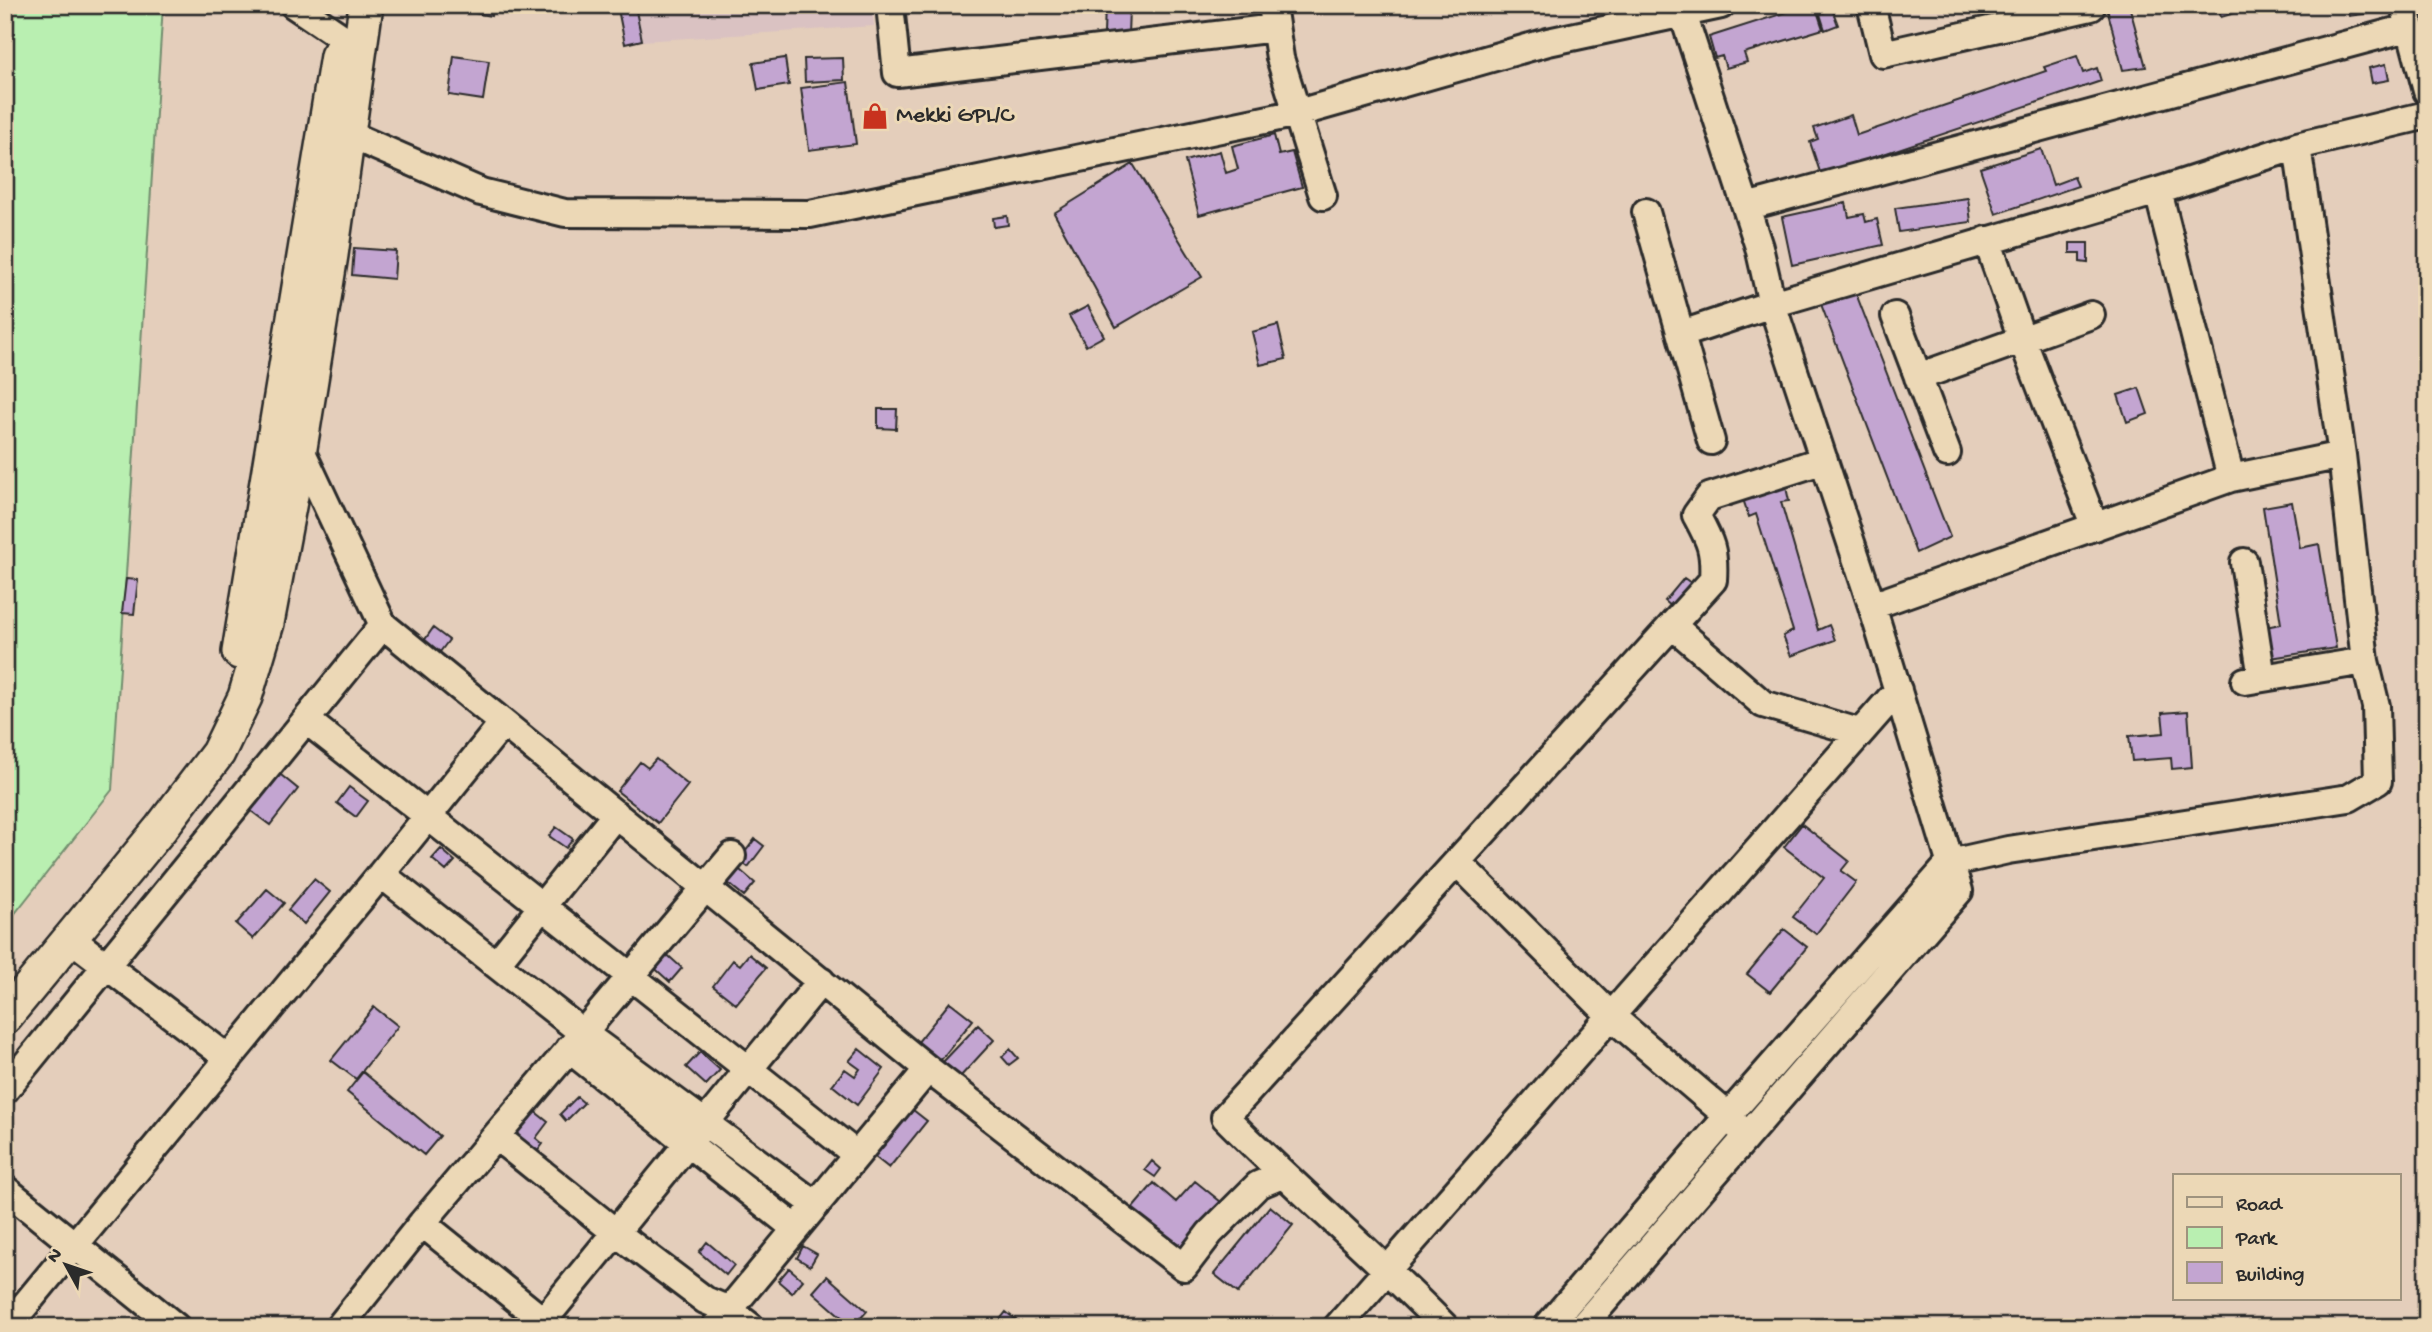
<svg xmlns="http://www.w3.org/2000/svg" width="2432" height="1332" viewBox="0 0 2432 1332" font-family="'Gochi Hand',sans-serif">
<rect width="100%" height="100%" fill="#e4cebb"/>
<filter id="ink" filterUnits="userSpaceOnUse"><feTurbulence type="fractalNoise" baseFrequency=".0143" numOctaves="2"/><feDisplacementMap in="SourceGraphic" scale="14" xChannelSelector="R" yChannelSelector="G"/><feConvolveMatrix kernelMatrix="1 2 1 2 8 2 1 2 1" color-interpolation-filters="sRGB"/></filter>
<g filter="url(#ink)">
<path fill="#dac2c2" d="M625,5h247l2,21 -247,16z"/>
<path fill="#b9efb1" stroke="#728d6e" stroke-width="2" d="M5,5h158l-51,785 -107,136z"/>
<path fill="#c3a5d1" stroke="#2b2b2b" stroke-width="2" d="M465,5h28l-2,11 -27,-5z
M1105,5h15v3h9l-1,27 -24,-1z
M1809,5h6l8,24 -79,24 3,9 -21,6 -4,-12 -7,2 -6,-21z
M1879,5h28l-27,6z
M2106,5h23l17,62 -23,3z
M2217,5h19l2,7 -17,5z
M2346,5h23l2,8 -22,3z
M635,6l7,34 -17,4 -7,-35z
M1832,9l6,16 -13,5 -5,-16z
M454,56l35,5 -6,39 -34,-5z
M2077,56l6,17 14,-5 4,13 -280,94 -11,-33 8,-3 -4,-11 37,-13 6,20 189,-64 -2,-4z
M785,58l4,27 -31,5 -5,-27z
M843,58l1,22 -39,2 -1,-23z
M2386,64l3,16 -17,3 -3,-15z
M848,82l8,62 -47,6 -8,-62z
M1274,135l5,20 13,-3 10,35 -103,28 -14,-54 35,-10 6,22 12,-4 -6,-23z
M2041,149l12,36 21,-8 4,9 -82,28 -16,-46z
M1133,164l69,113 -86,50 -62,-114z
M1968,198l3,24 -72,10 -4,-24z
M1846,203l3,14 15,-3 2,8 11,-3 6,26 -91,20 -10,-48z
M1007,216l1,9 -14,2 -1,-9z
M2070,243h18v20l-8,-1v-9h-10z
M354,248l42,3 -2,28 -42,-4z
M1855,291l95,246 -34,16 -97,-254z
M1088,306l16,30 -18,10 -17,-30z
M1278,325l8,34 -26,6 -8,-33z
M2139,388l9,26 -21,8 -9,-27z
M878,409h19l-1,20 -18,-1z
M1784,478l5,23 -8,1 37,128 11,-5 6,15 -44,16 -8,-20 10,-5 -37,-117 -7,3 -8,-24z
M2292,502l8,46 19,-4 17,104 -72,11 -4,-31 21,-4 -18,-117z
M1684,578l7,5 -19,24 -7,-6z
M126,579l12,1 -4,34 -12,-1z
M433,628l16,12 -9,12 -16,-11z
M2188,711l4,56 -20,2 -1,-11 -39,3 -3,-25 35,-3 -2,-20z
M656,759l32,26 -30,38 -41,-32 23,-29 8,6z
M276,771l22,18 -28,36 -23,-17z
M349,787l19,14 -12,16 -19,-14z
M1802,824l47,37 -8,10 15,11 -40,52 -23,-17 31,-39 -40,-31z
M556,827l17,12 -7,9 -17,-12z
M755,839l9,7 -16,21 -9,-7z
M441,849l14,12 -9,10 -14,-12z
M733,864l22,19 -11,13 -22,-18z
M314,879l16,13 -26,32 -16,-14z
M267,889l17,14 -31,36 -17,-15z
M1784,929l23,18 -37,45 -23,-18z
M662,950l20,18 -12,14 -20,-18z
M749,954l17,14 -30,36 -23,-18 20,-26 7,5z
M950,1002l23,18 -33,41 -23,-18z
M374,1007l24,19 -42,53 -25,-19z
M978,1025l16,15 -34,37 -17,-15z
M859,1049l25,20 -27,36 -25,-20 13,-16 10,7 5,-7 -11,-8z
M1010,1049l8,9 -9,7 -7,-8z
M700,1052l20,18 -14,15 -20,-18z
M363,1072l77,64 -16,19 -77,-63z
M577,1097l7,6 -18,18 -6,-7z
M908,1106l19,15 -38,47 -19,-15z
M533,1110l15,12 -12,16 7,6 -14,18 -22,-18z
M1152,1161l9,8 -6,8 -10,-7z
M1195,1181l26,21 -40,48 -49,-41 22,-26 22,19z
M1270,1206l23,19 -55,68 -24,-19z
M707,1242l27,23 -8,10 -27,-23z
M803,1246l14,8 -7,12 -13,-8z
M789,1268l14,12 -11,13 -14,-12z
M827,1276l40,35 -14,16 -40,-35z
M1006,1312l19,15h-31z"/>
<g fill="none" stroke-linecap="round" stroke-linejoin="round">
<defs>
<path id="minor" d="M294,5l46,31
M890,5l7,68 378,-45
M1272,5l8,53 43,138
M1680,5l79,242 13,57 386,-113 139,-45 130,-31
M1871,5l12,49 208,-47 -1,-2
M2404,5l23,86
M331,131l17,3 133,58 84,21 245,1 488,-101 250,-71 173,-37
M1746,207l665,-180
M1646,212l65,229
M1987,240l35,99 73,188
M1895,316l52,137
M1918,377l173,-62
M300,448l83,177 545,444 256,198 26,-34 48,-48 24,-10
M2231,478l111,-23 -45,-309
M2244,562l18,116
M1872,606l359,-128 -73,-287
M1672,625l91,79 96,28
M2245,681l120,-20
M306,720l551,435
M732,856l-149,177 233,172
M1457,862l154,154 117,100 10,11
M381,874l122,-151
M70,938l159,121
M496,964l120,-150
M569,1049l227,180
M5,1090l378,-465
M497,1137l118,95 90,68 24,10 22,17
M5,1189l171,138
M7,1327l374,-453 202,159 -161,190 129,104
M339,1327l83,-104
M538,1327l283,-346
M715,1327l213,-258
M1337,1327l561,-637
M1445,1327c-71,-73 -149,-138 -220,-210l488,-537c2,-31 -3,-39 -17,-65l13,-18 115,-37
M1547,1327l181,-211 222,-253 58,-13 341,-52 29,-17 -2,-75 -11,-45 -23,-206
M1582,1327l377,-436 -87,-285 -100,-302 -90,30"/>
<path id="major" d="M239,652l98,-596
M5,1017l156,-189 57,-75 27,-56 22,-74 33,-175 31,-193 35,-250"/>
</defs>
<use href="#minor" stroke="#2b2b2b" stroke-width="32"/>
<use href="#major" stroke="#2b2b2b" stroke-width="38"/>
<use href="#minor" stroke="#ecd8b6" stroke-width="26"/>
<use href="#major" stroke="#ecd8b6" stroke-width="33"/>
</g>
</g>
<defs>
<symbol id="shop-bare" viewBox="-9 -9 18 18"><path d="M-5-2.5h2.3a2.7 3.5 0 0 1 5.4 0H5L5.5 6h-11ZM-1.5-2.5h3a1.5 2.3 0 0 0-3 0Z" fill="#c8321e" stroke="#ecd8b6" stroke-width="2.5" paint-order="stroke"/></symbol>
</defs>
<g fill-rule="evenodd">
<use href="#shop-bare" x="856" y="97" width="38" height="38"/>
</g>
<g text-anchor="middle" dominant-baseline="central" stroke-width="6" stroke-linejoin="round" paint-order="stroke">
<g font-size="24" fill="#2b2b2b" stroke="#ecd8b6" text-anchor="start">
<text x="896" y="116">Mekki GPL/C</text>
</g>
</g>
<rect width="2432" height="1332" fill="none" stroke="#ecd8b6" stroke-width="28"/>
<rect x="14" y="14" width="2404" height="1304" fill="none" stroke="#2b2b2b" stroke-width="2.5" filter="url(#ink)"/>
<rect x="2173" y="1174" width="228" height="126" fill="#ecd8b6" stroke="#9f937e" stroke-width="2"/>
<rect x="2187" y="1197" width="35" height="10" fill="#ecd8b6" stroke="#9f937e" stroke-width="2"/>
<text x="2236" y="1210" font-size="21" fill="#2b2b2b">Road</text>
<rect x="2187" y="1227" width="35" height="21" fill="#b9efb1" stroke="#9f937e" stroke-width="2"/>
<text x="2236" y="1244" font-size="21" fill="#2b2b2b">Park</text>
<rect x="2187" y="1262" width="35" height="21" fill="#c3a5d1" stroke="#9f937e" stroke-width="2"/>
<text x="2236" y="1280" font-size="21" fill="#2b2b2b">Building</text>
<g transform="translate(66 1265) rotate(310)" stroke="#ecd8b6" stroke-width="5" paint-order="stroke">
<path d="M0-5L12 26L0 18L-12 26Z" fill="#2b2b2b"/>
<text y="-10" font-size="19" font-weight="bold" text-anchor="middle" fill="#2b2b2b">N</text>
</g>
</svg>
